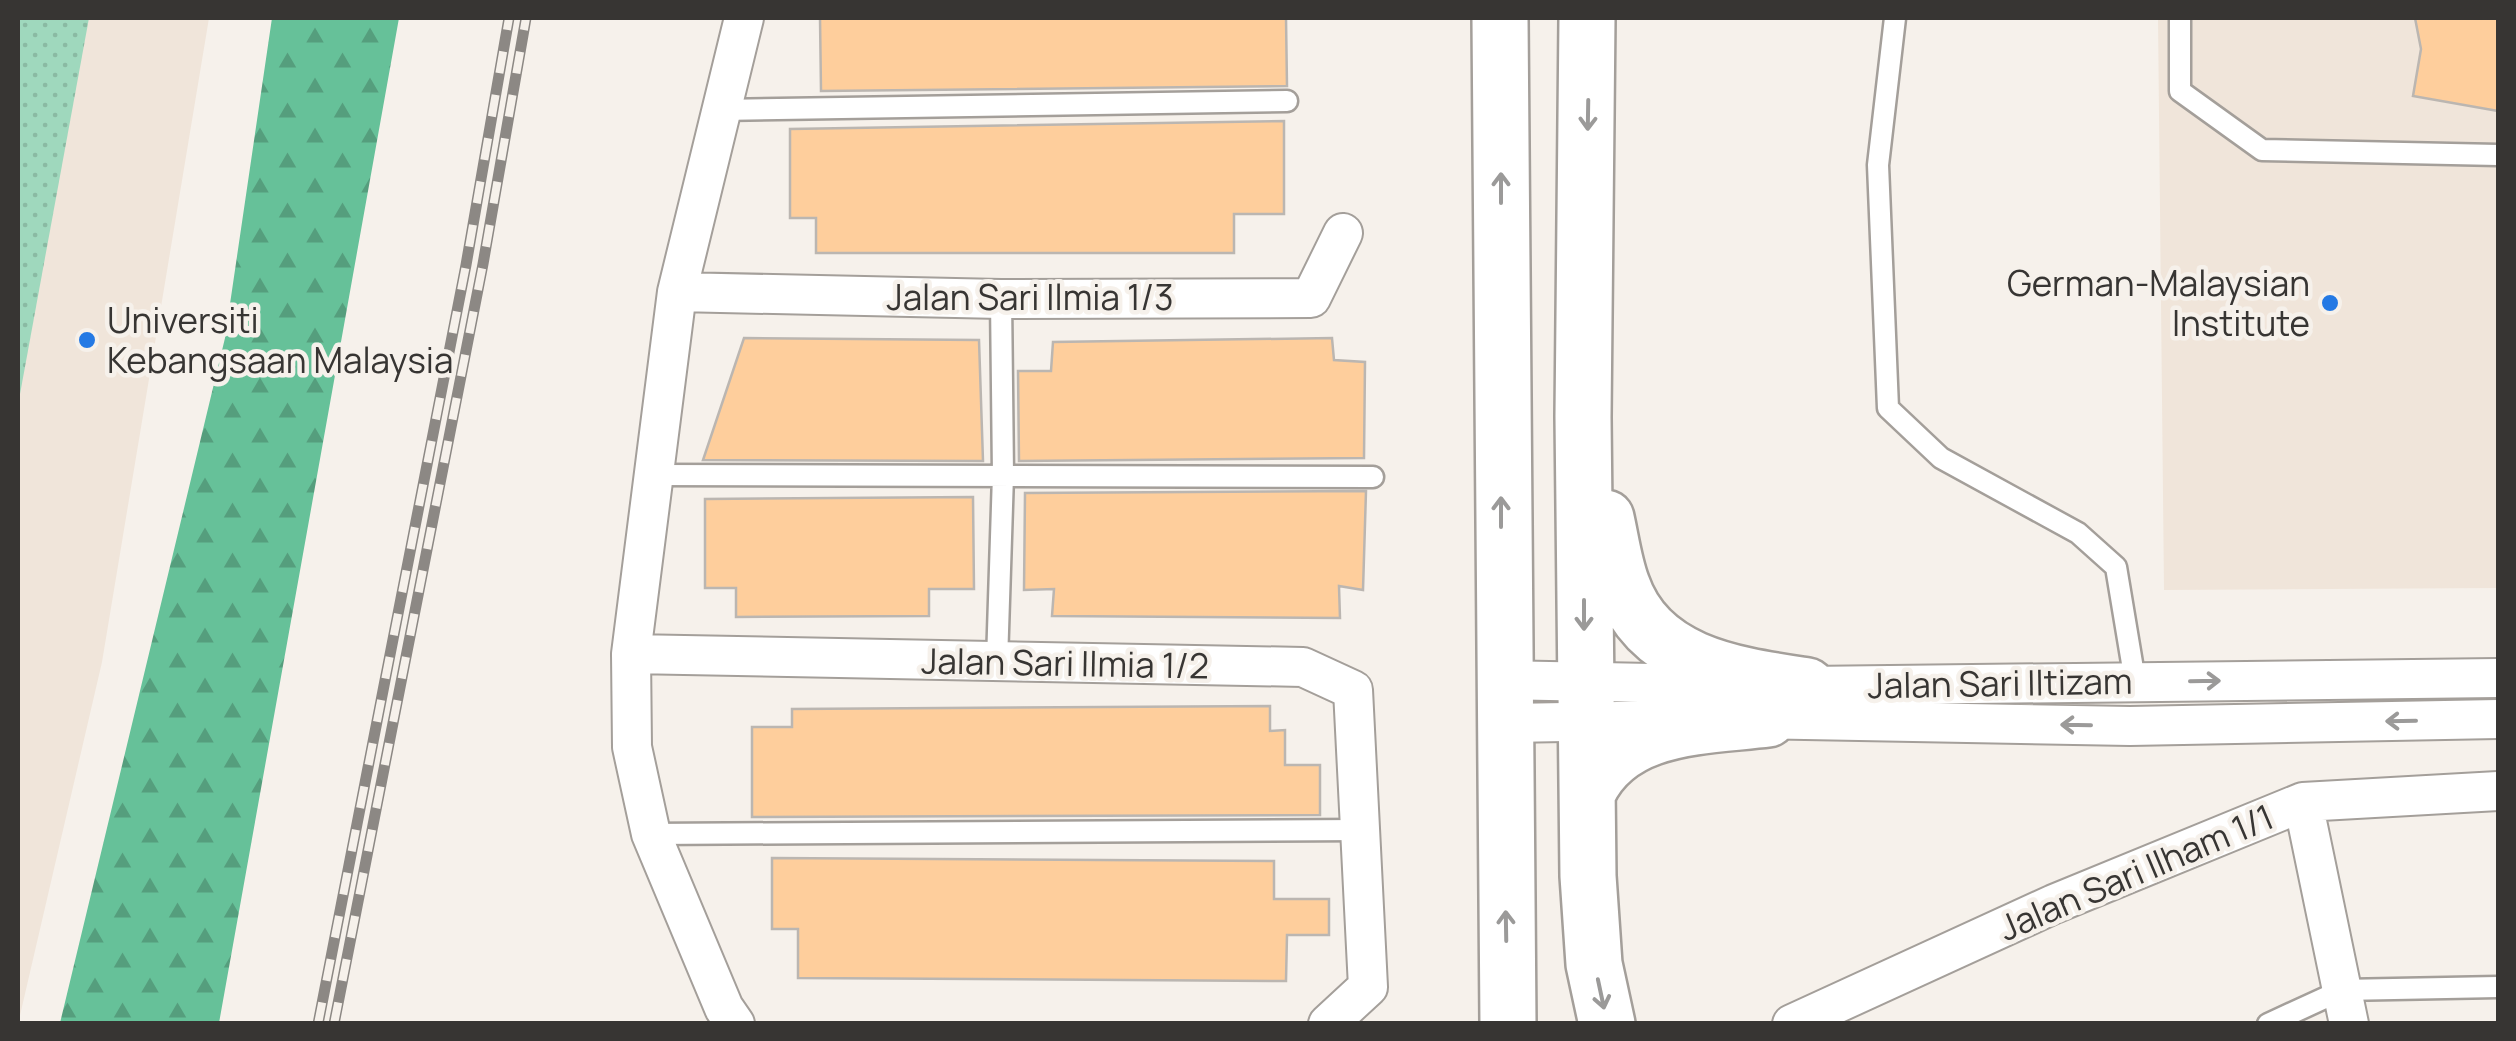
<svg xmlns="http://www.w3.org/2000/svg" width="2516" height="1041" viewBox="0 0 2516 1041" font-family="Manrope,sans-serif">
<defs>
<pattern id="grass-dots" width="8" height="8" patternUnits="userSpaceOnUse" patternTransform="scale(2.5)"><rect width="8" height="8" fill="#9fd8bd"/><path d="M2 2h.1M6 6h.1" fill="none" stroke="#8abaa3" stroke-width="1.8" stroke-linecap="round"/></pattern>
<pattern id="forest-firs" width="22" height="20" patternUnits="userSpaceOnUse" patternTransform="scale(2.5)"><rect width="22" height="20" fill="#66c199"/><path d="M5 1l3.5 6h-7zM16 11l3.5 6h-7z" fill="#559e7d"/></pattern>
</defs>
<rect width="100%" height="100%" fill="#f6f1eb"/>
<path fill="#f0e5da" d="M18,18h191l-107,644 -84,362z
M2158,18h340v570l-334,2z"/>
<path fill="url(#grass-dots)" d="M18,18h71l-71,387z"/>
<path fill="url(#forest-firs)" d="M272,18h127l-180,1005h-159l165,-685z"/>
<path fill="#fece9c" stroke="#bbb6b1" stroke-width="2.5" d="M820,18h466l1,68 -466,5z
M2415,18h83v93l-85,-15 8,-47z
M1284,121v93h-50v39h-418v-35h-26v-89z
M744,338l235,2 4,121 -280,-1z
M1332,338l2,22 31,2 -1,96 -345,3 -1,-90h33l2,-29z
M1366,491l-3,99 -24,-4 1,32 -288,-2 2,-27 -30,1 1,-97z
M973,497l1,92h-45v27l-193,1v-29h-31v-89z
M1270,706v25l15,-1v35h35v50l-568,2v-90h40v-18z
M772,858l502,3v38h55v36h-42l-1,46 -488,-3v-49h-26z"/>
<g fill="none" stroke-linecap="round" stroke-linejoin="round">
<defs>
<path id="lane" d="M1895,18l-17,147 10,243 53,50 137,75 38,34 19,114
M2180,18v73l82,59 236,5
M720,110l567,-9
M651,475l722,2
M997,662l6,-187 -2,-176
M651,834l712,-4
M2268,1024l74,-34 156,-3"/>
<path id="street" d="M677,292l324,7 310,-1 32,-65
M631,654l672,13 50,23 15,297 -40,37
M1502,680l305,6 691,-8
M1747,719l383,7 368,-7
M1504,723l168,-3
M2303,802l46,222
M735,1024l-11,-16 -73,-174 -19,-87 -1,-93 46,-362 67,-274
M1792,1024l262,-120 249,-102 195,-11"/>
<path id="secondary" d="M1500,18l8,1006
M1587,18l-4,399 5,459 6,88 13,60
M1606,518c5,22 8,46 16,67 27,79 114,90 185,101
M1588,792c32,-68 115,-65 180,-73"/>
</defs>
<use href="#lane" stroke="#a49f9a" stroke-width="25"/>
<use href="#street" stroke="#a49f9a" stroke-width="42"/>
<use href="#secondary" stroke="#a49f9a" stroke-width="60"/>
<use href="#lane" stroke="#fff" stroke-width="20"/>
<use href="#street" stroke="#fff" stroke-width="38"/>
<use href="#secondary" stroke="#fff" stroke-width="55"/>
<defs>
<path id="rail" d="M318,1024l148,-759 43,-247
M334,1024l149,-760 43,-246"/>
</defs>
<use href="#rail" stroke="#8c8884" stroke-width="11"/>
<use href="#rail" stroke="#f6f1eb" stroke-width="8" stroke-dasharray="22" stroke-linecap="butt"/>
</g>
<defs><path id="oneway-shaft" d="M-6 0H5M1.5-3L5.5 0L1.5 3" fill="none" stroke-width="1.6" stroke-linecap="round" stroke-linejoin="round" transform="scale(2.5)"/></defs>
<g stroke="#9b9a99">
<use href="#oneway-shaft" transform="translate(1588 115) rotate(91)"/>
<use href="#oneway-shaft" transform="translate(1501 188) rotate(-90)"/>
<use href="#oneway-shaft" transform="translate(1501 512) rotate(-90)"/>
<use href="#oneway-shaft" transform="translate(1584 615) rotate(90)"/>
<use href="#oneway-shaft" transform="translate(2205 681) rotate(-1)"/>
<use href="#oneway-shaft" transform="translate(2401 721) rotate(179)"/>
<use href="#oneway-shaft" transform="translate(2076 725) rotate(-179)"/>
<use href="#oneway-shaft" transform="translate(1506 926) rotate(-91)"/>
<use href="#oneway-shaft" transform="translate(1601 994) rotate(78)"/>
</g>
<g fill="#2479e4" stroke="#f6f1eb" stroke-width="4">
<circle cx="2330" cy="303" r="10"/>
<circle cx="87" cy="340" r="10"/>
</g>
<g text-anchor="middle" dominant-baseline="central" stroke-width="9" stroke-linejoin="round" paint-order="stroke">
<g font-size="35" fill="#373533" stroke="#f6f1eb" text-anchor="end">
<text x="2310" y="283">German-Malaysian<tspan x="2310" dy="40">Institute</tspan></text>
<text x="107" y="320" text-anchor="start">Universiti<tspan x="107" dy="40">Kebangsaan Malaysia</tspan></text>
</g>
<g font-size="35" fill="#373533" stroke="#f6f1eb">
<text x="1030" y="297">Jalan Sari Ilmia 1/3</text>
<text transform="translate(1065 663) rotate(1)">Jalan Sari Ilmia 1/2</text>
<text transform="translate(2000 683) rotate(-1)">Jalan Sari Iltizam</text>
<text transform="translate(2136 872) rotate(-23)">Jalan Sari Ilham 1/1</text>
</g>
</g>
<rect width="2516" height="1041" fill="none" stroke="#373533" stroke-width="40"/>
</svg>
